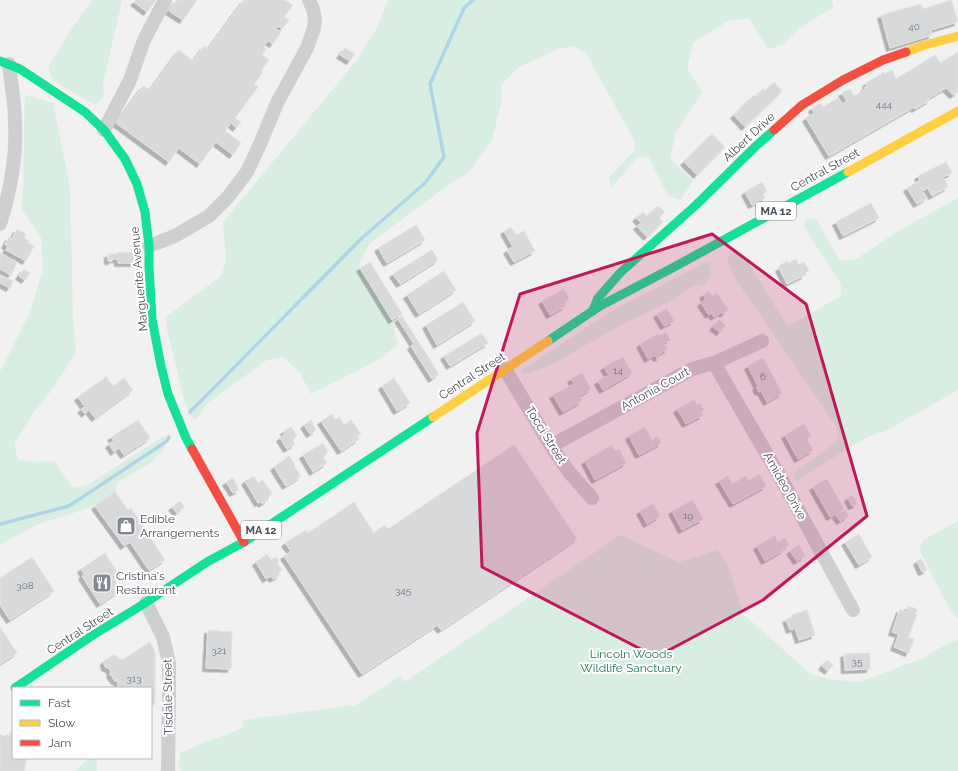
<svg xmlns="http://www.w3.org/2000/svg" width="958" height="771" viewBox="0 0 958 771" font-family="Raleway,sans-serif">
<defs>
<filter id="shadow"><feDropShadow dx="-3.5" dy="3.5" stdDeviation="0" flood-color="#0004"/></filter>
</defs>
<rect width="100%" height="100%" fill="#f1f1f1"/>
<path fill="#d8eee3" d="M92,0h30l-19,84 1,13 -9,8 -41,-24 -5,-10v-6l27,-43z
M388,0h444l2,7 -30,18 -22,20 -14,4 -19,-31 -21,3 -35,22 -6,25 15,24 -26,40 -6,26 23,23 -13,19 -12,-4 -20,-40 -11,2 -26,30 -2,-11 26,-27 -1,-10 -47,-85 -12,-9 -19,4 -37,17 -17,17 -1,19 -9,37 -23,32 -26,17 -74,55 -10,20 1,4 32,52 6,24 -18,15 -69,35 -11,-21 -17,-16 -16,3 -59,43 -10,14 -4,3 -9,-16 -19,-79 1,-9 54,-40 5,-15 -3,-39 134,-162 21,-34z
M25,95l28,8 17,84 3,131 3,34 -22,35 -22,28 -18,29 4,15 14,3 22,-1 11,16 9,11 14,-3 74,-48h7l-2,4 -3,8 -15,15 -32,18 -2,10 -20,14 -59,19 -36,20v-174l2,-3 28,-56 13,-43 -2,-32 -20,-29 2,-14 1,-63z
M958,198v192l-70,40 -18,6 -25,14 -48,31 -4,-3 5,-9 33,-23 8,-8 -3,-12 -104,-152 -5,-16 6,-6 12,5 41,67 4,1 51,-29v-12l-37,-57 3,-9 10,2 23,41 16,-2 47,-31z
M704,263h5l2,8 -1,6 -6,7 -12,3 -21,14 -46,22 -78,44 -22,7 -5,-3 95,-62z
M958,521v98l-10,-13 -28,-55 2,-10z
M620,535l59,27 38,-12 11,14 15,50 69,61 24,5 24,2 63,-24 27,-16 8,-2v131h-777l-2,-6 1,-12 18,-8 45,-17v-8l113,-15 44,-29 5,6z
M90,758l7,1v12h-21l4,-5z"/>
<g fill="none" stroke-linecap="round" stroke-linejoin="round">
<path stroke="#b0d4e7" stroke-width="3.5" d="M190,412l172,-174 63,-55 19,-26 -14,-73 34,-76 9,-8
M0,524l69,-18 98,-65 2,-4"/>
</g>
<path fill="#d8d9db" stroke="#e2e2e3" filter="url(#shadow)" d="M136,0h20l-9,12 -13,-10z
M177,0h20l-14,20 -14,-9z
M244,0h41l8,5 -9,12 5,3 -7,9 -4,-3 -2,3 5,3 -8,12 -5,-3 -5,6 3,2 -4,6 7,5 -8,11 2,1 -9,12 4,3 -23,31 6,4 -5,6 -5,-5 -6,8 16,12 -8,12 -17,-13 -16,22 -21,-16 -10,14 -53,-39 27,-37 7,4 29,-40 14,11 11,-15 4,3z
M951,0l7,22 -27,8 1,5 -42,13 -9,-33 40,-11 2,5z
M345,48l10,6 -5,7 -10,-6z
M958,52v40l-5,3 -7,-7 -17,10 1,2 -15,9 -1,-2 -85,49 -23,-38 8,-5 -2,-5 9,-5 2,4 15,-9 4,6 5,-3 -5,-8 8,-4 4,7 12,-7 -2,-1 3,-2 -1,-3 18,-11 1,2 7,-4 4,9 39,-24 5,8z
M774,82l8,9 -37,36 -11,-12 20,-20 1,2 8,-8 2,2z
M712,134l13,13 -28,28 -13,-13z
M946,162l6,11 -9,4 5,10 -16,9 -4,-8 -6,3 5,7 -10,6 -10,-16 13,-8 -2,-4z
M762,182l5,9 -4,3 2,4 -13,7 -7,-13z
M871,203l8,15 -36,18 -7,-14z
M658,206l7,6 -6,6 4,4 -16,15 -10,-11 4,-3 -5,-5 7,-6 4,4z
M416,225l9,15 -38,23 -9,-15z
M511,227l5,8 8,-4 11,20 -21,11 -7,-12 6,-3 -9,-16z
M17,229l9,5 -2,4 5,3 -1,2 6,3 -8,15 -20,-11 2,-4 -3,-1 4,-8 3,2z
M432,250l6,10 -38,24 -7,-10z
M118,252l16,1v10h-16v-4h-6v2h-4v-7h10z
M0,253l17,9 -6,13 -11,-6z
M796,259l3,6 5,-3 5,9 -5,2 1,2 -18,9 -8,-16 5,-3 -1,-2 4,-2 1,2z
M370,262l32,52 -10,6 -32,-52z
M24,269l6,4 -5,7 -6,-4z
M444,271l12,19 -37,24 -12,-19z
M0,275l13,6 -3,7 -10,-5z
M564,289l5,10 -5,3 2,4 -16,9 -8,-14z
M709,291l3,5 5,-3 11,17 -5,4 -1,-2 -8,5 -2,-4 -3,2 -8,-12 5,-4 -3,-4z
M463,302l12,19 -38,24 -11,-20z
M667,309l7,12 -10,5 -7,-12z
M402,316l37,58 -7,5 -21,-33 3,-2 -16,-25z
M719,320l7,5 -6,7 -7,-5z
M666,332l4,8 -6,3 4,6 -9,5 1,3 -3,1 -2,-3 -7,4 -8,-15 18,-10 1,2z
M482,333l6,10 -38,23 -6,-10z
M623,357l9,16 -29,17 -5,-9 11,-6 -5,-8z
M763,358l19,35 -15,9 -6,-11 -2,1 -3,-5 2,-1 -10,-20z
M582,373l9,16 -12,7 3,5 -19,11 -10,-17 21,-11 -3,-5z
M106,377l7,9 11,-8 9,12 -38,28 -6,-8 -4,4 -4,-5 4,-2 -7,-10z
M394,378l16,25 -13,8 -15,-25z
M694,400l3,5 3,-2 4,7 -3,1 2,4 -17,9 -9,-15z
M332,414l4,6 3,-3 5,8 7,-5 10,14 -4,2 2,3 -18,12 -20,-30z
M138,420l12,18 -26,17 -5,-7 -5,4 -5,-8 5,-3 -3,-4z
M311,420l5,10 -6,4 -6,-9z
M804,424l7,12 -5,2 7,12 -15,9 -13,-24z
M291,427l6,9 -5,3 3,5 -8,5 -7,-11 5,-4 -1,-3z
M645,427l7,13 6,-4 3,7 -22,12 -10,-19z
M323,443l5,9 -6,4 5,7 -14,9 -10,-17z
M514,445l63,94 -136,91 -4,-5 -75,49 -78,-118 7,-5 -6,-8 21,-13 2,3 46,-31 20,31 11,-8 3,4z
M612,445l3,6 4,-2 7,14 -31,17 -10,-19z
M289,456l6,9 -1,1 7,10 -15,10 -12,-19z
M759,474l7,12 -33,18 -14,-23 9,-5 4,8 14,-8 2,5z
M254,476l4,7 5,-3 9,14 -6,4 2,2 -6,4 -1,-2 -3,1 -13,-22z
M233,478l6,12 -6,3 -7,-11z
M827,479l17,30 -14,8 -17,-30z
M115,492l13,18 3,-2 34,52 -16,10 -19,-28 -6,4 -29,-40z
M853,495l4,9 -5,2 -4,-8z
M693,500l10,19 -21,11 -10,-19z
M180,501l4,6 -7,6 -5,-6z
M653,504l7,12 -13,8 -7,-13z
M845,510l3,6 -8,5 -4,-6z
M859,534l13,23 -13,8 -14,-23z
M775,536l3,6 7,-4 4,7 -6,4 1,1 -19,11 -8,-15z
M799,545l6,11 -8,5 -7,-10z
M105,553l13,20 -6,3 9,14 -21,14 -18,-28 2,-2 -3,-5z
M267,554l4,6 5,-3 3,4 -2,2 5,7 -4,3 2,2 -7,4 -2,-3 -5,3 -10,-17z
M32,557l22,34 -44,29 -10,-15v-27z
M921,559l6,11 -5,2 -5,-11z
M908,606l9,3 -2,5 2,1 -9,23 6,1 -5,14 -15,-6 5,-13 -7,-2 8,-23 6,3z
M807,610l8,25 -16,5 -4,-12 -5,2 -4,-11 6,-2v-2z
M0,627l17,26 -17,11z
M208,630l24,2 -1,37 -25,-1z
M150,642l5,10v51l-4,5v-20h-33v-7h-3l-5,-7 1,-2 -1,-2 -2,-2h-2l-2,-4v-2l1,-2 9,-5 2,1 3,3 3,1z
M870,653v16l-25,1 -1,-16z
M827,660l6,5 -5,6 -6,-5z
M10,732l3,1v25h14l-3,13h-24v-36l9,2z"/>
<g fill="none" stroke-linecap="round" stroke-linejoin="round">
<path stroke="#cdcfd1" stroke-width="14" d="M104,130l26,-50 14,-40 21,-40
M0,224c10,-32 17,-68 15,-102 0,-19 -4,-39 -6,-58
M149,246l26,-10 34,-20 19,-19 19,-25 13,-28 17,-41 30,-55 7,-20 1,-10 -2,-9 -4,-9
M714,363l69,119 70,128
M505,369l46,77 18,26 23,26
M551,446l141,-77 22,-6 48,-22
M146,603l17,34 6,26v30l-1,78"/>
<path stroke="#16e098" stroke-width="9" d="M0,61l20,8 65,43 19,18 21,29 12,25 8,28 4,34v21l3,52 9,47 7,28 18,44 6,11
M593,310l5,-12 23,-26 75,-67 60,-59 18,-16
M548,341l52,-35 76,-40 172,-94
M15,688l75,-51 52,-32 65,-43 37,-20 189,-125"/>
<path stroke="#ffcf43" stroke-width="9" d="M906,52l19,-7 33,-9
M848,172l110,-61
M433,417l115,-76"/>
<path stroke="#f24e42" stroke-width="9" d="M774,130l28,-25 41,-25 40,-20 23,-8
M192,449l52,93"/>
</g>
<path fill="#c2185b" fill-opacity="0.2" stroke="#c2185b" stroke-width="3" stroke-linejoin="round" d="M712,234l94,70 61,212 -104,84 -107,57 -174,-90 -5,-134 43,-139z"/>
<defs>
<symbol id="shop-square" viewBox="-11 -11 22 22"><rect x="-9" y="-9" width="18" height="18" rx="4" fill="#848890" stroke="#fff"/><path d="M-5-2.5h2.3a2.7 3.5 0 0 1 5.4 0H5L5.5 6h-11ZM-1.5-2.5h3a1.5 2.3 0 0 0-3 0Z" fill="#fff"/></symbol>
<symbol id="restaurant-square" viewBox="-11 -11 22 22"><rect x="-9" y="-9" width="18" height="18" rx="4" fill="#848890" stroke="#fff"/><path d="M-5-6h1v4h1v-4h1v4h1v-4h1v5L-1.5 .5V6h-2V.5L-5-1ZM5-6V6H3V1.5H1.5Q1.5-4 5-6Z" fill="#fff"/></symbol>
</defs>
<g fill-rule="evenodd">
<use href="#shop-square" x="115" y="515" width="22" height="22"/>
<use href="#restaurant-square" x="91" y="572" width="22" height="22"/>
</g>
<g text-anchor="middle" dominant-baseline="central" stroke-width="4" stroke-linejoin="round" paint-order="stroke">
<g font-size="10" fill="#6e747c">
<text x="914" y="26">40</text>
<text x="884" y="104">444</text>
<text x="618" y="370">14</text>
<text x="763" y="376">6</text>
<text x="688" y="515">19</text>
<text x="25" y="585">308</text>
<text x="403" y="590">345</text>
<text x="219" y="650">321</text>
<text x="857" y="661">35</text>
<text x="134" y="678">313</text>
</g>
<g fill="#fff" stroke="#80848c" stroke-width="1">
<rect x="756" y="202" width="40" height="18" rx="3"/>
<rect x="241" y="521" width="40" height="18" rx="3"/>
</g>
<g font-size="11" font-weight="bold" fill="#49505b">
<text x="776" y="211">MA 12</text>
<text x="261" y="530">MA 12</text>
</g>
<g font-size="12" fill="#49505b" stroke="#fff">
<text transform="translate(749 137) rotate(-43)">Albert Drive</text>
<text transform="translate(825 170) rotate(-29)">Central Street</text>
<text transform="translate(139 279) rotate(-95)">Marguerite Avenue</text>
<text transform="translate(472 376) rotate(-33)">Central Street</text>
<text transform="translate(655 389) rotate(-29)">Antonia Court</text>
<text transform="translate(546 435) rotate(58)">Tocci Street</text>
<text transform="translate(785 486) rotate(61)">Amideo Drive</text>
<text transform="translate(80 631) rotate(-33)">Central Street</text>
<text transform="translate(168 697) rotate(-91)">Tisdale Street</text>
</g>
<g font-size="12" fill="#49505b" stroke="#fff" text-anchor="start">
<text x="140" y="519">Edible<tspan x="140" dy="14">Arrangements</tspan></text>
<text x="116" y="576">Cristina's<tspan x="116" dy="14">Restaurant</tspan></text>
</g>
<g font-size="12" fill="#217657" stroke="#fff">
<text x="631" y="654">Lincoln Woods<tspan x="631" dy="14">Wildlife Sanctuary</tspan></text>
</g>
</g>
<rect x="12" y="687" width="140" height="72" fill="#ffffff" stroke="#b6b9bd"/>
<rect x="20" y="700" width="20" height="6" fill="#16e098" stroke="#b6b9bd"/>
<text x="48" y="707" font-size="12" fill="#49505b">Fast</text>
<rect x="20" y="720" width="20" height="6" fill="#ffcf43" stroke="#b6b9bd"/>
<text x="48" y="727" font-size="12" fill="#49505b">Slow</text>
<rect x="20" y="740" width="20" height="6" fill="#f24e42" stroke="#b6b9bd"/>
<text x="48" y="747" font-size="12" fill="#49505b">Jam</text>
</svg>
